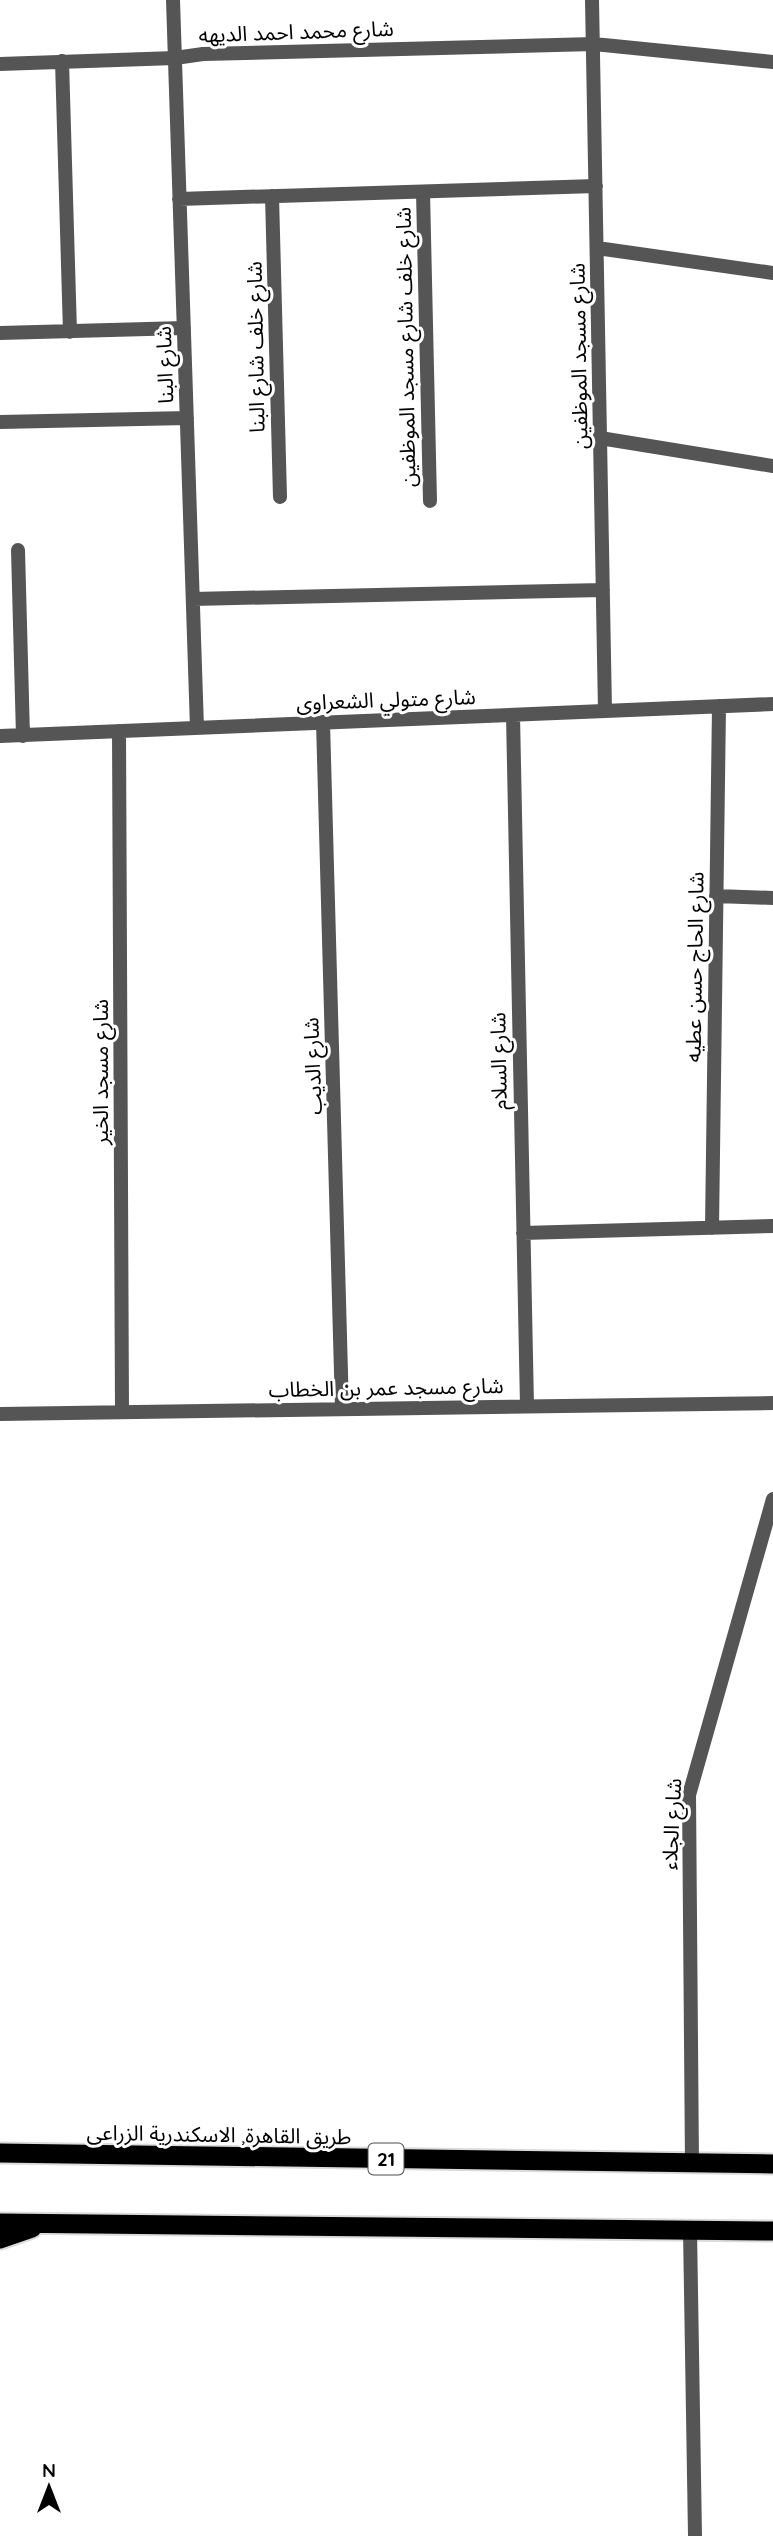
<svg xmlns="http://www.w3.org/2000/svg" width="773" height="2536" viewBox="0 0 773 2536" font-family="Quicksand,'Noto Sans Arabic',sans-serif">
<rect width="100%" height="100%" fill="#fff"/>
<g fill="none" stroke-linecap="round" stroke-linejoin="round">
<defs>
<path id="trunk" d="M0,2153l773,11
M0,2223l773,8
M0,2239l32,-11"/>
</defs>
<use href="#trunk" stroke="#dbdbdb" stroke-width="23"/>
<path stroke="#555" stroke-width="14" d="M173,0l24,728
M592,0l13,711
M62,61l8,271
M0,64l175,-6 28,-4 391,-10 179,18
M423,192l7,309
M272,196l8,301
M179,199l417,-13
M597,248l176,25
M0,333l184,-5
M0,422l187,-4
M600,438l173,28
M18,550l5,186
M193,599l410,-9
M513,715l14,691
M323,722l19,687
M119,731l3,681
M0,736l773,-32
M716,896l57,2
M712,1228l7,-522
M523,1233l250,-7
M0,1414l773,-11
M692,2164l-3,-369 84,-296
M690,2230l5,306"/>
<use href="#trunk" stroke="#000" stroke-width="19"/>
</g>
<g text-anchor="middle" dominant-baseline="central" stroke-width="6" stroke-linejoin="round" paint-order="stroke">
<rect fill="#fff" stroke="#4c4c4c" stroke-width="2" x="368.5" y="2143.5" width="35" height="31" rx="5"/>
<g font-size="19" font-weight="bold" fill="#000">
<text x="386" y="2159">21</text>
</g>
<g font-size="21" fill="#000" stroke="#fff">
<text transform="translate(296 31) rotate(-2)">شارع محمد احمد الديهه</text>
<text transform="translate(255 347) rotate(-91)">شارع خلف شارع البنا</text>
<text transform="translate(405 347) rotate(-91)">شارع خلف شارع مسجد الموظفين</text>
<text transform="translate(578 356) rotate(-91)">شارع مسجد الموظفين</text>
<text transform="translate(164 365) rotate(-92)">شارع البنا</text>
<text transform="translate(386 699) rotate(-2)">شارع متولي الشعراوى</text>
<text transform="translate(694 967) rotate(-89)">شارع الحاج حسن عطيه</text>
<text transform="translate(498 1061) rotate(-91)">شارع السلام</text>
<text transform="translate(312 1066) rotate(-92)">شارع الديب</text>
<text transform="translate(100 1072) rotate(-90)">شارع مسجد الخير</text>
<text transform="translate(386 1387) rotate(-1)">شارع مسجد عمر بن الخطاب</text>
<text transform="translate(671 1824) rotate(-87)">شارع الجلاء</text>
<text transform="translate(219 2134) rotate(1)">طريق القاهرة, الاسكندرية الزراعى</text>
</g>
</g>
<g transform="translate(49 2487)" stroke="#ffffff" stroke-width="5" paint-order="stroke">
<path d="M0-5L12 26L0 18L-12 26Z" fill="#000000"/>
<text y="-10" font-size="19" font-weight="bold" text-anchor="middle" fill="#000000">N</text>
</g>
</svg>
